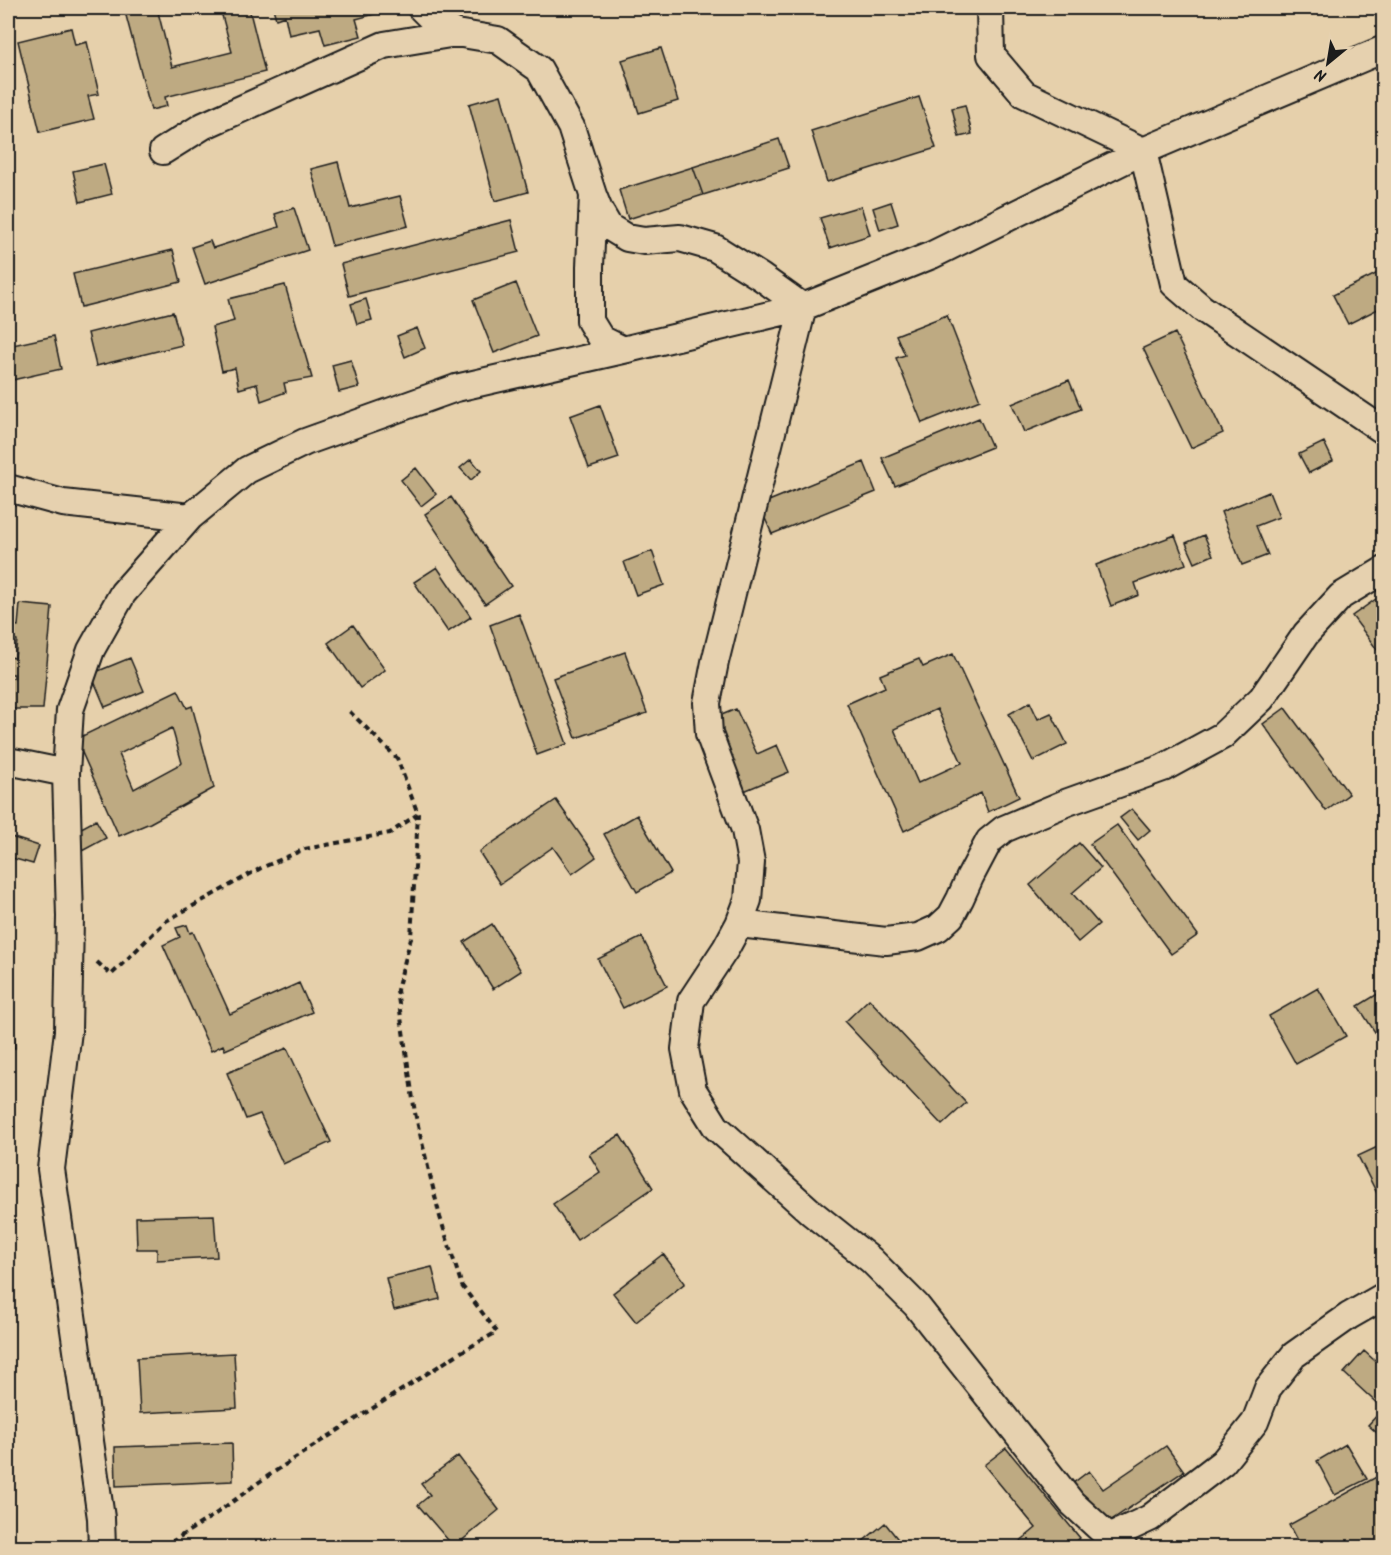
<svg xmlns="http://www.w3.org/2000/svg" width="1391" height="1555" viewBox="0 0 1391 1555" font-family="Kalam,sans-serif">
<rect width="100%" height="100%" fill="#e6d0ab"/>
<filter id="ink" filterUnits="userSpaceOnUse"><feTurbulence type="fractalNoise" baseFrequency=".0167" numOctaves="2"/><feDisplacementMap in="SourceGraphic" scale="12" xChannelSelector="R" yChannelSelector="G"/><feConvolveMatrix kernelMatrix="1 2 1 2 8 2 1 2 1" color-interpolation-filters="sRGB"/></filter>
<g filter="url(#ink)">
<path fill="#beaa82" stroke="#1c1c1c" stroke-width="1.5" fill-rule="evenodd" d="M124,8h26l1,2 6,-2 15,59 60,-15 -12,-44h29l16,64 -100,25 2,9 -16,4z
M273,8h107l2,4 -26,7 5,17 -36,9 -5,-17 -31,7 -4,-19 -9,3z
M71,28l4,17 12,-3 12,52 -11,2 6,23 -54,13 -22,-91z
M661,48l17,53 -39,12 -17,-53z
M501,95l27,97 -33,9 -26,-97z
M919,97l17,51 -109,34 -16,-51z
M965,105l7,29 -13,3 -7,-29z
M779,139l10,29 -86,27 -10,-28z
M338,162l12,46 50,-12 8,30 -76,20 -21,-77z
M104,164l8,30 -32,8 -7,-31z
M693,167l10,28 -75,24 -9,-29z
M891,202l7,22 -18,6 -7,-22z
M861,206l9,29 -40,13 -10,-30z
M294,208l14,42 -103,34 -13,-37 18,-6 3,7 66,-21 -4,-13z
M511,220l8,32 -170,44 -8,-32z
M173,250l8,32 -100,25 -8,-33z
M1384,270v36l-36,18 -15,-29z
M516,283l21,53 -43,17 -21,-53z
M285,285l27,93 -28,5 2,9 -25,9 -4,-17 -18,5 -4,-21 -13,3 -10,-44 22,-6 -6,-22z
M366,299l6,21 -15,4 -6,-20z
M173,312l9,33 -86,21 -8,-33z
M947,315l33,85 -58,23 -26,-65 9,-3 -9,-20z
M417,328l8,20 -20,9 -8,-21z
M1175,333l48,100 -32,15 -48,-100z
M54,336l7,33 -53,12v-35z
M351,360l8,27 -20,5 -7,-27z
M1069,380l12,29 -57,23 -12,-28z
M600,405l19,53 -30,10 -19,-52z
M979,418l13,29 -97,39 -13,-28z
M1324,442l9,19 -24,12 -10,-19z
M471,459l10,12 -10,9 -11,-12z
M864,462l12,30 -104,42 -13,-29z
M416,468l20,26 -15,12 -20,-26z
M1269,492l10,25 -23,9 12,29 -26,10 -21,-53z
M451,497l60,89 -26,18 -60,-90z
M1175,535l11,29 -51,19 4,12 -28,11 -15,-41z
M1204,535l9,20 -18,8 -9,-20z
M652,551l12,34 -28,10 -12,-33z
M437,567l34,50 -23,15 -34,-50z
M1376,599l8,10v50l-32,-43z
M20,604l32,3 -9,102h-35v-31h6v-4h-6l2,-17 5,1 2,-18 -8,-2 2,-13 7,1z
M519,614l48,130 -30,11 -47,-130z
M353,625l32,45 -25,18 -32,-45z
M625,652l22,61 -71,25 -23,-60z
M953,654l66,143 -31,15 -7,-19 -77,38 -57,-127 38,-17 -5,-12 39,-16 4,8zM937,709l25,54 -44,20 -24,-54z
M130,658l14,33 -39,16 -14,-33z
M178,690l9,18 5,-2 22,82 -64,35 -31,13 -43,-97zM172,728l10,35 -48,26 -15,-35z
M1030,702l8,17 13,-6 16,31 -34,17 -24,-47z
M1285,708l64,86 -23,17 -63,-87z
M736,709l21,45 20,-9 12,27 -45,19 -32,-72z
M556,800l40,57 -24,17 -19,-27 -53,37 -21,-32z
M1132,809l18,21 -12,10 -18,-22z
M637,815l34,58 -34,19 -33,-58z
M96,820l10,18 -24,13 -10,-18z
M1117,825l81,110 -27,19 -81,-110z
M11,837l28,9 -6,18 -25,-7v-9z
M1079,843l22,25 -29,25 27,31 -21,18 -48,-57z
M492,924l29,47 -28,18 -29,-47z
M187,925l3,8 3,-1 37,82 69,-31 13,29 -87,38 -2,-5 -12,6 -48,-106 17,-8 -4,-9z
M642,937l25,49 -44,22 -25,-49z
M8,965h3l4,83h-7z
M1318,988l28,48 -50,28 -27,-48z
M1384,990v56l-26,-40z
M869,999l97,104 -24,22 -97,-103z
M287,1048l44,94 -48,22 -23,-50 -14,5 -19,-46z
M620,1135l33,53 -76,52 -24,-36 47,-32 -11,-18z
M1384,1144v63l-26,-51z
M214,1215l3,42 -60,3v-11h-20l-1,-32z
M663,1254l22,29 -49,39 -23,-29z
M432,1267l8,32 -46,11 -8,-32z
M1364,1351l20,18v70l-16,-14 15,-16 -39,-36z
M234,1353l3,55 -97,5 -3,-55z
M232,1443l1,38 -117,5 -1,-39z
M1346,1444l21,35 -32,16 -18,-34z
M1166,1446l18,25 -80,54 -32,-41 17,-13 14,18z
M1006,1448l74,90 -12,10h-56l24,-20 -52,-63z
M458,1456l41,54 -45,37 -36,-42 12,-10 -9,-11z
M8,1459h1l4,29 -5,1z
M1380,1475l4,7v66h-83l-12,-23z
M885,1523l20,25h-41l-3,-5z"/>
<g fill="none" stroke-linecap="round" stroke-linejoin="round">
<defs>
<path id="street" d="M990,8l1,47 33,39 119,57 31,133 29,25 181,122
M456,33l42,7 41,29 32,58 22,68 -3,72v54l11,18 22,11
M163,151l40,-25 181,-81 72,-12 -25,-15 -10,-10
M593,195l6,15 10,17 18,11 17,3 36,-3 35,10 46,29 42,30 -88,355 -8,41 2,31 36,96 6,32 -3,38 -9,24 -13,24 -35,53 -6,48 8,41 23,37 96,86 59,47 45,45 156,198 37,34 15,11
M8,488l55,15 127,14
M8,761l58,12
M739,924l147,17 32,-4 20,-9 13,-12 9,-17 10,-22 19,-36 15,-12 64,-27 95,-34 59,-32 40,-38 44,-64 35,-38 43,-26
M1109,1537l41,-19 73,-56 32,-40 13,-34 26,-33 55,-39 35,-20
M102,1548l-1,-30 -50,-349 17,-138 2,-114 -4,-144 4,-63 21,-60 32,-57 67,-76 57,-47 58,-28 151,-54 167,-38 180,-43 129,-52 211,-104 241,-102"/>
</defs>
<use href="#street" stroke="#1c1c1c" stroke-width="30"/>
<path stroke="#1c1c1c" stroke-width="4" stroke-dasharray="6 4.5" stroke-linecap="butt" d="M97,962l14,13 55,-54 95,-53 44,-19 85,-16 28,-19 -21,-56 -50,-49
M162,1548l52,-33 48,-35 50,-33 149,-95 36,-20 -35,-46 -22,-69 -25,-104 -18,-123 14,-52 7,-124"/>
<use href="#street" stroke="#e6d1af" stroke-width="26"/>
</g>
</g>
<rect width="1391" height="1555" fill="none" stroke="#e6d1af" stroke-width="30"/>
<rect x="15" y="15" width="1361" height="1525" fill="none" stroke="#1c1c1c" stroke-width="2" filter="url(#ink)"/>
<g transform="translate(1328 63) rotate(210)" stroke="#e6d1af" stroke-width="4.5" paint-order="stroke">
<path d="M0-4.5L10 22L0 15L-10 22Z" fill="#1c1c1c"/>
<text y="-9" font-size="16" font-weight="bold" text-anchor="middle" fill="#1c1c1c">N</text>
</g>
</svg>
